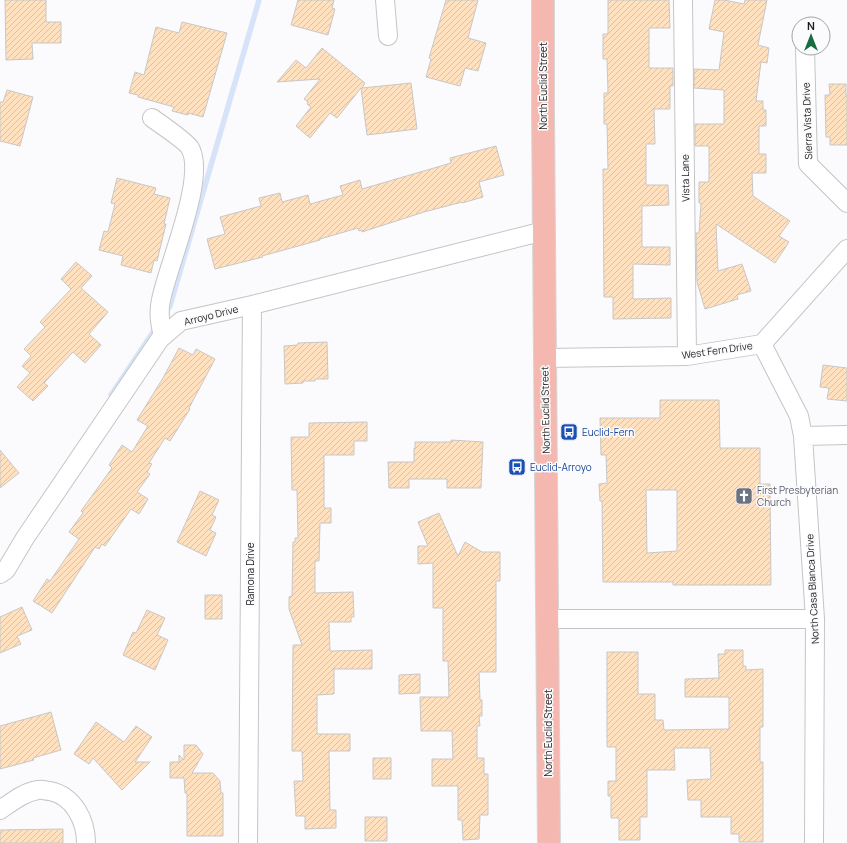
<svg xmlns="http://www.w3.org/2000/svg" width="847" height="843" viewBox="0 0 847 843" font-family="Manrope,sans-serif">
<defs>
<pattern id="building-hatch" width="6" height="6" patternUnits="userSpaceOnUse"><rect width="6" height="6" fill="#ffe1c0"/><path d="M-1 1l2-2M0 6l6-6M5 7l2-2" fill="none" stroke="#dac0a5"/></pattern>
</defs>
<rect width="100%" height="100%" fill="#fbfbfd"/>
<g fill="none" stroke-linecap="round" stroke-linejoin="round">
<path stroke="#d7e3f9" stroke-width="5.5" d="M165,314l5,-8 89,-306
M111,395l46,-69"/>
</g>
<path fill="url(#building-hatch)" stroke="#c9c7c6" fill-rule="evenodd" d="M5,0h41v22h15v21h-29l1,16 -27,1z
M298,0h36l-2,8 3,1 -7,26 -37,-10z
M446,0h32l-10,38 18,5 -8,28 -13,-3 -5,18 -34,-9 5,-18 -2,-1z
M608,0h61l1,28h-21v40h24v18h-3v23h-16l1,35h-9v41h22l1,20 -27,1v41h28v18l-37,-1v35l38,-1v20l-58,1v-22h-9l-1,-128h5l-1,-45h-3v-31h4l-1,-34h-4v-25h5z
M715,0h9l20,4 1,-4h22l-9,45 11,3 -2,15 -6,-1 -5,39h7v9h3v16h-7v28h7v19h-14l1,23 37,25 -11,15 10,6 -14,21 -59,-39 2,47 24,-7 9,27 -14,4 1,4 -33,10 -8,-27 -1,-49h3l2,-30h-2v-21h10v-36h-14v-22h29v-34l-30,-2v-19l25,1 5,-38 -15,-3z
M182,22l45,11 -24,84 -15,-4v2l-16,-4 2,-4 -36,-10v-2l-9,-2 6,-21 9,3 12,-48 23,6z
M322,48l43,35 -3,5 49,-5 6,46 -50,6 -6,-47 -24,30 -7,-5 -20,25 -14,-12 15,-19 -4,-3 1,-2 -4,-3 16,-20 -43,3 19,-22 10,8z
M829,84h17v11h1v50h-17v-8h-4l-1,-42h5z
M7,90l26,7 -13,49 -20,-5v-39h3z
M496,146l8,29 -25,7 4,15 -21,6v-1l-38,10 -62,20v-2l-3,1 -1,-3 -38,11v1l-58,16 1,1 -48,12 -8,-30 18,-5 -5,-17 41,-11 -2,-8 21,-5 2,9 26,-7 2,9 33,-9 -3,-9 20,-6 2,9 89,-26 -1,-5z
M117,178l39,10 -2,6 16,4 -6,26h2l-9,37 -3,-1 -3,13 -30,-8 2,-9 -24,-6 5,-19 4,1 7,-28 -4,-1z
M76,262l16,14 -11,12 27,24 -19,22 12,11 -16,18 -12,-11 -29,31 4,3 -15,15 -16,-14 13,-14 -8,-7 9,-10 -7,-7 21,-22 -5,-5 31,-33 -10,-10z
M327,342l1,37h-13v2h-12v2l-18,1 -1,-38 14,-1v-2z
M179,348l14,7 3,-6 19,10 -26,49 1,1 -20,32 -5,-3 -16,25 3,1 -5,8 3,2 -13,18 11,7 -9,15 -8,-5 -26,37 -3,-2 -3,5 -4,-2 -43,66 -19,-12 14,-22 3,2 29,-42 -10,-7 14,-19 -2,-2 31,-43 -3,-3 13,-20 10,7 16,-26 -11,-6 26,-42z
M823,365l24,3v33l-20,-2 2,-11 -9,-1z
M660,400h59l1,48h40v36h10l1,101h-98v-3h-70l-1,-81h-2l-1,-17 8,-1 -1,-28h-5l-1,-37h60zM646,490h31v61l-30,2z
M367,422v19h-13v14h-30v53h7v15h-11l-1,38h-4v32l38,-1 1,25h-3v5h-22l1,29 42,-1v19h-38v25l-17,1v39h33v17h-21l1,59h6v18l-31,1v-13h-9l-2,-35h9l-1,-30h-10l1,-106h9l-13,-36v-12l3,-1 1,-54h2v-4h3l-1,-48h-5l-1,-53h18v-14z
M451,440l32,2 -2,46h-34v-9h-38v9h-20l-1,-26h26v-14h1v-6h36z
M0,450l19,23 -19,15z
M200,491l19,9 -7,15 4,2 -6,13 6,3 -10,23 -29,-14z
M439,513l19,43 7,-14 17,10h18v29h-4v91h-17l1,28h2v16h-3l1,10h-3v32h7v16h4v41h-8l-1,24 -16,1 -1,-20h-4v-34h-26v-27h21l-1,-28h-31l-1,-34h29l-1,-36h-5v-53h-10v-45l-15,1v-18h10l-10,-24z
M205,595h17v24h-17z
M22,607l10,23 -15,6 4,8 -21,9v-36z
M147,610l18,8 -8,17 11,5 -13,30 -32,-15 10,-23 3,1z
M725,650h18v16h3v4l17,-1v58h-3v35h3v80h-24v-8h-8v-17h-30v-17h-13l-1,-20 24,-1 -1,-31h-36l1,22h-28v47h-7v23h-21v-22h-8v-22h-3v-15h8v-34h-9v-95h31v42h17v26h8l1,10 65,-1v-32h-44v-18l34,-1 -1,-24h7z
M420,674v19l-21,1v-19z
M51,712l10,38 -28,8 1,2 -34,9v-43z
M96,722l28,20 12,-16 16,11 -17,25h15l-28,28 -29,-32 -4,6 -15,-10z
M184,745h12l7,9 -11,19h21l7,8 1,12h2v43h-36v-43h-2l-1,-15h-14v-16h9v-7l5,5z
M373,758h18v21h-18z
M365,817h22v24h-22z
M63,829v14h-63v-13z"/>
<g fill="none" stroke-linecap="round" stroke-linejoin="round">
<defs>
<path id="minor" d="M385,0l3,36
M683,0l4,356
M805,48l3,116 39,39
M152,118c7,5 35,24 38,30 17,29 -23,119 -29,152 -3,13 -1,24 2,36
M762,344l37,72 4,20 12,183 -1,224
M545,358l142,-2 75,-12 85,-95
M803,436l44,-1
M0,574l6,-4 19,-32 135,-199 21,-18 71,-16 292,-74
M548,619h267
M0,810c12,-8 24,-18 38,-20 4,-1 8,1 12,1 24,5 36,30 36,52
M248,843l4,-538"/>
<path id="major" d="M543,0v114l6,729"/>
</defs>
<use href="#minor" stroke="#c5c5c7" stroke-width="20"/>
<use href="#major" stroke="#d6d6d6" stroke-width="24"/>
<use href="#minor" stroke="#fff" stroke-width="18"/>
<use href="#major" stroke="#f5b8b1" stroke-width="22"/>
</g>
<defs>
<symbol id="bus-square" viewBox="-11 -11 22 22"><rect x="-9" y="-9" width="18" height="18" rx="4" fill="#1a4fb4" stroke="#fbfbfd"/><path d="M-5-6H5V4H4V6H2V4H-2V6H-4V4H-5ZM-3.5-4V0h7V-4ZM-3.5 1.2v1.5H-2V1.2ZM2 1.2v1.5H3.5V1.2Z" fill="#fff"/></symbol>
<symbol id="church-square" viewBox="-11 -11 22 22"><rect x="-9" y="-9" width="18" height="18" rx="4" fill="#6b7280" stroke="#fbfbfd"/><path d="M-1.2-6h2.4v3.5h3.3v2.4h-3.3V6h-2.4V-.1h-3.3v-2.4h3.3Z" fill="#fff"/></symbol>
</defs>
<g fill-rule="evenodd">
<use href="#bus-square" x="559" y="422" width="20" height="20"/>
<use href="#bus-square" x="507" y="457" width="20" height="20"/>
<use href="#church-square" x="734" y="486" width="20" height="20"/>
</g>
<g text-anchor="middle" dominant-baseline="central" stroke-width="3" stroke-linejoin="round" paint-order="stroke">
<g font-size="10" fill="#1c1c1d" stroke="#fbfbfd">
<text transform="translate(543 86) rotate(-90)">North Euclid Street</text>
<text transform="translate(807 121) rotate(-92)">Sierra Vista Drive</text>
<text transform="translate(685 178) rotate(-91)">Vista Lane</text>
<text transform="translate(211 315) rotate(-14)">Arroyo Drive</text>
<text transform="translate(717 350) rotate(-8)">West Fern Drive</text>
<text transform="translate(545 410) rotate(-91)">North Euclid Street</text>
<text transform="translate(250 574) rotate(-90)">Ramona Drive</text>
<text transform="translate(812 589) rotate(-93)">North Casa Blanca Drive</text>
<text transform="translate(548 733) rotate(-90)">North Euclid Street</text>
</g>
<g font-size="10" fill="#164399" stroke="#fbfbfd" text-anchor="start">
<text x="582" y="432">Euclid-Fern</text>
<text x="530" y="467">Euclid-Arroyo</text>
</g>
<g font-size="10" fill="#5b616d" stroke="#fbfbfd" text-anchor="start">
<text x="757" y="490">First Presbyterian<tspan x="757" dy="12">Church</tspan></text>
</g>
</g>
<g transform="translate(811 36)"><circle r="19" fill="#fbfbfd" stroke="#a2a2a3"/>
<path d="M0-3L7 15L0 10L-7 15Z" fill="#176d3f"/>
<text y="-6" font-size="11" font-weight="bold" text-anchor="middle" fill="#1c1c1d">N</text>
</g>
</svg>
